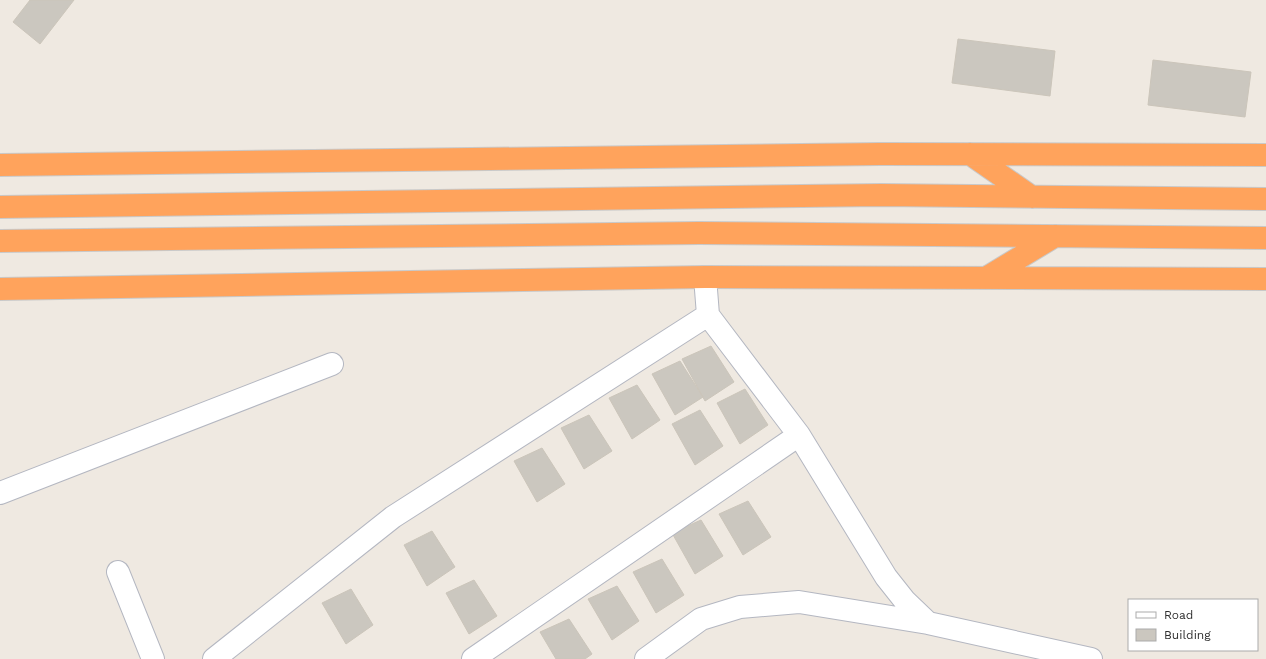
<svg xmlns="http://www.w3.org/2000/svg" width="1266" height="659" viewBox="0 0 1266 659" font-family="'Work Sans',sans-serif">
<rect width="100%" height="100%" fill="#efe9e1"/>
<path fill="#cbc7bf" stroke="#cbc5ba" d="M30,0h44l-34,44 -27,-22z
M958,39l97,12 -5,45 -98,-13z
M1153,60l98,12 -6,45 -97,-12z
M711,346l23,36 -29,19 -23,-42z
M680,361l23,36 -28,18 -23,-41z
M637,385l23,35 -28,19 -23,-41z
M745,389l23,36 -28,19 -23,-41z
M700,410l23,36 -28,19 -23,-41z
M589,415l23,36 -28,18 -23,-41z
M542,448l23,36 -28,18 -23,-41z
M748,501l23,36 -28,18 -24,-41z
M701,520l22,36 -28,18 -23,-41z
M432,531l23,36 -28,19 -23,-41z
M662,559l22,36 -28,18 -23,-41z
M474,580l23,36 -28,18 -23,-41z
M617,586l22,35 -27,19 -24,-41z
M351,589l22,36 -27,19 -24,-41z
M569,619l23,35 -7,5h-29l-16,-27z"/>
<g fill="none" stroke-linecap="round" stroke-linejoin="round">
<defs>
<path id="minor" d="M705,277l3,38 91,120 87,142 19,24 23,22 163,36
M0,493l332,-129
M118,572l35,87
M214,659l179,-142 315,-202
M473,659l326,-224
M646,659l55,-40 39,-12 59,-5 129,21"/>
<path id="highway" d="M970,154l62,43
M0,165l880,-11 386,1
M0,207l881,-12 385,4
M0,241l699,-8 567,5
M986,278l69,-42
M0,289l705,-12 561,2"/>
</defs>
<use href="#minor" stroke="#b4b7c1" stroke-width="24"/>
<use href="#highway" stroke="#c9c9c9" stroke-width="24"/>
<use href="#minor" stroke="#fff" stroke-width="22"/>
<use href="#highway" stroke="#ffa35c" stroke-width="22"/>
</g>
<rect x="1128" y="599" width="130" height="52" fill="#ffffff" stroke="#ababab"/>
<rect x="1136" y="612" width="20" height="6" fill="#ffffff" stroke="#ababab"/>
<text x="1164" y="619" font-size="12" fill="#2e2e2e">Road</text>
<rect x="1136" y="629" width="20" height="12" fill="#cbc7bf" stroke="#ababab"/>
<text x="1164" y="639" font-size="12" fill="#2e2e2e">Building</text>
</svg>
